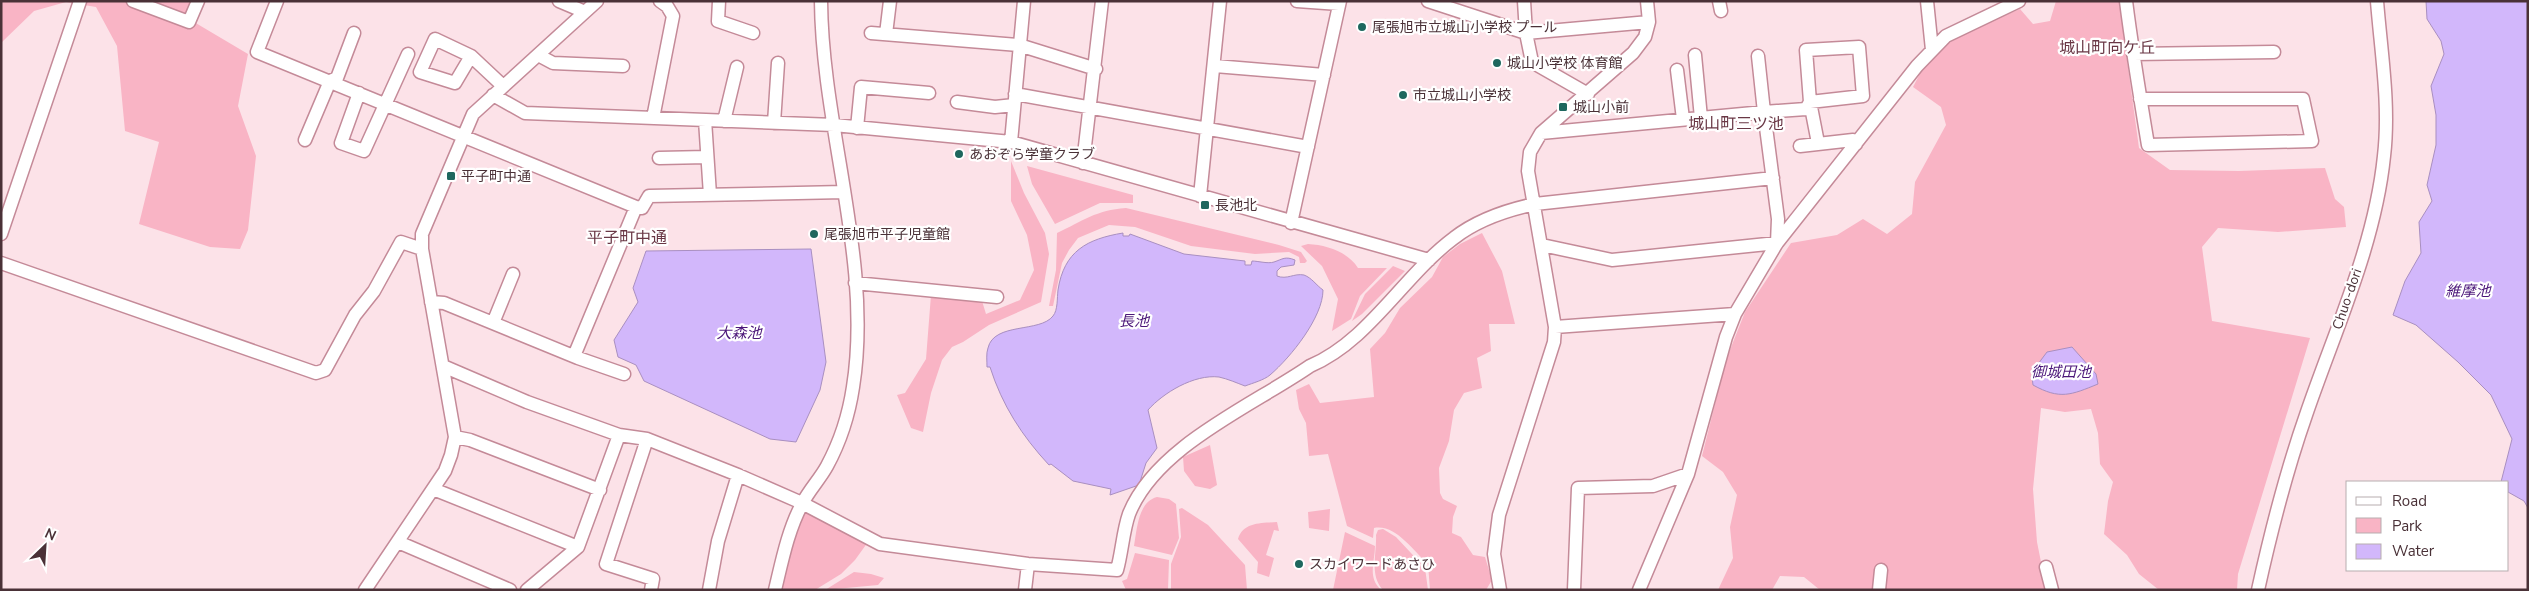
<svg xmlns="http://www.w3.org/2000/svg" width="2529" height="591" viewBox="0 0 2529 591" font-family="'Nunito Sans','Noto Sans JP',sans-serif">
<rect width="100%" height="100%" fill="#fce2e8"/>
<path fill="#f9b4c5" d="M1,1h201l-8,21 54,32 -10,52 18,50 -8,74 -8,19 -30,-2 -71,-23 20,-82 -34,-11 -8,-85 -21,-39 -30,-5 -32,9 -33,32z
M2056,1h63l20,147 31,22 69,1 86,-3 10,31 9,8 2,20 -68,5 -60,-4 -16,19 10,74 98,17 -72,236 -1,16h-78l-20,-16 -12,-19 -23,-21 4,-33 5,-19 -13,-18 -2,-31 -7,-24 -26,3 -24,-4 -8,81 4,53 7,35 16,13h-240l-16,-13 -24,-1 -8,14h-54l15,-32 -3,-31 7,-32 -14,-23 -21,-16 24,-96 19,-48 46,-69 46,-8 26,-16 24,15 25,-20 3,-32 31,-57 -5,-18 -28,-20 14,-27 22,-21 71,-30 13,15 17,-3z
M1011,161l13,32 21,40 4,21 -8,48 -52,23 -26,17 -11,5 -10,13 -11,33 -8,39 -12,-4 -14,-33 8,-2 21,-34 5,-64 51,6 4,13 34,-14 14,-30 -7,-35 -16,-34z
M1027,166l106,29v8h-33l-45,21 -23,-40z
M1126,208l153,37 22,7 6,9 -2,2h-5l-1,-6 -10,-5 -34,2 -64,-8 -56,-19 -26,-2 -31,13 -9,12 -7,13 -9,43h-4l7,-36 1,-37c26,-12 39,-23 69,-25z
M1482,233l20,38 13,53h-26l2,27 -14,7 5,30 -18,5 -10,17 -5,31 -10,27 1,25 3,6 14,7 -4,11 -1,16 9,4 12,18 12,2 7,23 -6,10h-56l-2,-26c-15,-13 -32,-40 -54,-36l-1,10 -26,-12 -19,-72 -19,2 -3,-33 -7,-14 -3,-19 13,-6 11,19 54,-6 -4,-48 15,-16 15,-25 32,-31 11,-20 17,-13z
M1308,244c19,1 40,8 50,24h29l-27,28 -9,23 -19,12 6,-32 -16,-33 -21,-20z
M1393,266l12,5 -43,43 -10,7 13,-27z
M1210,445l7,40 -7,4 -15,-3 -11,-15 -1,-14z
M1157,497l12,2 7,5 3,34 -7,17 -38,-9c3,-17 4,-44 23,-49z
M1182,508l26,17 37,40 2,25h-76v-26l10,-27 -2,-28z
M1330,509l-1,22 -20,-3 -1,-16z
M805,511l63,31 -13,18 -14,14 -26,16h-35l14,-53z
M1277,522l2,9 -5,-1 -8,25 8,3 -5,19 -12,-4 1,-11 -20,-23c5,-17 24,-16 39,-17z
M1383,529l13,8 29,31 3,22h-45c-14,-15 -6,-37 -7,-55l2,-5z
M1345,532l30,14c0,16 -8,31 6,44h-48z
M1135,553l34,7 -1,30h-42l-4,-9 5,-2z
M854,572l17,2 13,4 -6,7 -53,5z"/>
<path fill="#d2b7fb" stroke="#a98fc0" d="M2426,1h102v507l-4,-7 -16,-9v-10h-7l11,-43 -21,-44 -33,-33 -42,-37 -23,-10 12,-34 16,-28 -2,-31 13,-21 -5,-16 9,-40v-30l-5,-29 13,-32 -3,-13 -14,-22z
M1123,233v3h6l1,-2 54,20 61,7v4h6l1,-4c6,0 16,3 22,1 9,-3 11,-6 21,-2l-1,5 -13,2 -4,4v5c10,4 17,-3 27,-1 8,3 12,10 19,15 0,27 -32,67 -53,85 -6,5 -17,8 -25,11 -8,-3 -17,-7 -26,-9 -25,-3 -56,16 -71,33l9,38 -11,15 -7,22 -29,10 1,-6 -38,-8 -22,-17 -2,1c-27,-29 -47,-60 -59,-98h-3c0,-6 -1,-14 1,-19 6,-26 52,-15 65,-32 5,-6 4,-18 5,-26 6,-39 29,-51 65,-57z
M811,249l15,113 -6,28 -24,52 -26,-3 -126,-58 -8,-16 -18,-8 -4,-17 24,-38 -5,-14 13,-37z
M2072,347l24,27 2,10c-27,11 -38,16 -65,1 -3,-13 6,-22 14,-33z"/>
<g fill="none" stroke-linecap="round" stroke-linejoin="round">
<defs>
<path id="minor" d="M133,1l56,21 9,-21
M277,1l-20,51 379,155 6,1 7,-12 195,-4
M559,1l26,11
M719,1l-1,20 35,12
M1297,1l42,3
M1428,1l98,32 123,-11
M1524,1l2,32 6,29 56,32
M1719,1l2,10
M1927,1l5,49
M2126,1c6,48 14,96 22,144l164,-4 -9,-42h-163
M871,33l148,12 77,24
M886,34l4,-33
M2133,54l141,-2
M538,55l15,8 70,3
M1695,55l6,63
M471,56l-16,27 -35,-11 15,-33 36,17 32,30
M1758,56l6,56 42,-3 4,-7 53,-6 -4,-49 -53,3 4,52 8,41
M1215,66l109,9
M1677,70l6,49
M359,93l-18,50 23,8 44,-97
M1015,94l293,53
M493,95l32,18 309,12 177,17 418,118
M957,102l38,5 19,-2
M653,118l20,-102 -6,-10 -7,-5
M705,120l5,75
M724,121l13,-54
M774,123l4,-60
M857,128l4,-41 68,6
M1541,133l223,-21 14,107 -1,24 -165,17 -70,-15
M305,140l25,-59 7,-3 17,-45
M1011,142l13,-141
M1800,146l53,-6 3,4
M659,158l48,-1
M1083,163l19,-162
M1200,196l20,-195
M1291,223l49,-222
M1,234l79,-233
M1,263l315,110 9,-3 30,-55 19,-24 27,-49 21,7
M855,283l142,14
M431,302l13,1 134,55 46,16
M493,323l20,-49
M1555,327l180,-13
M574,356l62,-149
M443,366l84,36 92,33 28,4 91,36 64,28 78,41 148,20 89,6c5,-18 6,-39 12,-56 27,-68 123,-108 181,-148 59,-25 93,-90 144,-128 23,-18 53,-28 81,-34l238,-26
M455,437l15,3 130,50
M647,439l-41,125 47,15 -2,11
M433,489l145,58
M398,542l112,48
M2046,567l6,23
M365,590l80,-119 6,-16 4,-18 -33,-188v-15l51,-120 124,-113
M527,590l51,-43 41,-112
M709,590l9,-49 20,-66
M775,590c7,-29 13,-60 27,-86 7,-14 18,-25 25,-38 13,-24 22,-52 26,-79 20,-125 -31,-259 -32,-386
M1025,590l3,-26
M1500,590l-6,-36 5,-39 55,-173 1,-15 -27,-156 2,-19 11,-19 92,-80 12,-16 4,-15 -2,-21
M1574,590l4,-102 75,-2 35,-12
M1639,590l49,-116 38,-137 9,-23 42,-71 140,-177 29,-30 73,-35
M1879,590l2,-20
M2258,590c13,-59 28,-118 48,-175 29,-85 69,-170 78,-259 6,-51 -3,-104 -7,-155"/>
</defs>
<use href="#minor" stroke="#c48a98" stroke-width="15"/>
<use href="#minor" stroke="#fff" stroke-width="12"/>
</g>
<g fill="#1e675e" stroke="#fff" stroke-width="2">
<circle cx="1362" cy="27" r="5"/>
<circle cx="1497" cy="63" r="5"/>
<circle cx="1403" cy="95" r="5"/>
<rect x="1558" y="102" width="10" height="10" rx="2.5"/>
<circle cx="959" cy="154" r="5"/>
<rect x="446" y="171" width="10" height="10" rx="2.5"/>
<rect x="1200" y="200" width="10" height="10" rx="2.5"/>
<circle cx="814" cy="234" r="5"/>
<circle cx="1299" cy="564" r="5"/>
</g>
<g text-anchor="middle" dominant-baseline="central" stroke-width="4.5" stroke-linejoin="round" paint-order="stroke">
<g font-size="14" fill="#4a3137" stroke="#fff" text-anchor="start">
<text x="1372" y="27">尾張旭市立城山小学校 プール</text>
<text x="1507" y="63">城山小学校 体育館</text>
<text x="1413" y="95">市立城山小学校</text>
<text x="1573" y="107">城山小前</text>
<text x="969" y="154">あおぞら学童クラブ</text>
<text x="461" y="176">平子町中通</text>
<text x="1215" y="205">長池北</text>
<text x="824" y="234">尾張旭市平子児童館</text>
<text x="1309" y="564">スカイワードあさひ</text>
</g>
<g font-size="14" fill="#4a3137" stroke="#fff">
<text transform="translate(2347 299) rotate(-71)">Chuo-dori</text>
</g>
<g font-size="15" font-style="italic" fill="#4b1679" stroke="#fff">
<text x="2468" y="291">維摩池</text>
<text x="1134" y="321">長池</text>
<text x="739" y="333">大森池</text>
<text x="2061" y="372">御城田池</text>
</g>
<g font-size="16" fill="#693745" stroke="#fff">
<text x="2107" y="48">城山町向ケ丘</text>
<text x="1736" y="124">城山町三ツ池</text>
<text x="627" y="238">平子町中通</text>
</g>
</g>
<rect width="2529" height="591" fill="none" stroke="#4a3137" stroke-width="5"/>
<rect x="2346" y="481" width="162" height="90" fill="#ffffff" stroke="#b7adaf"/>
<rect x="2356" y="497" width="25" height="8" fill="#ffffff" stroke="#b7adaf"/>
<text x="2392" y="506" font-size="15" fill="#4a3137">Road</text>
<rect x="2356" y="518" width="25" height="15" fill="#f9b4c5" stroke="#b7adaf"/>
<text x="2392" y="531" font-size="15" fill="#4a3137">Park</text>
<rect x="2356" y="544" width="25" height="15" fill="#d2b7fb" stroke="#b7adaf"/>
<text x="2392" y="556" font-size="15" fill="#4a3137">Water</text>
<g transform="translate(45 546) rotate(25)" stroke="#ffffff" stroke-width="4" paint-order="stroke">
<path d="M0-4L9 19L0 12L-9 19Z" fill="#4a3137"/>
<text y="-8" font-size="14" font-weight="bold" text-anchor="middle" fill="#4a3137">N</text>
</g>
</svg>
